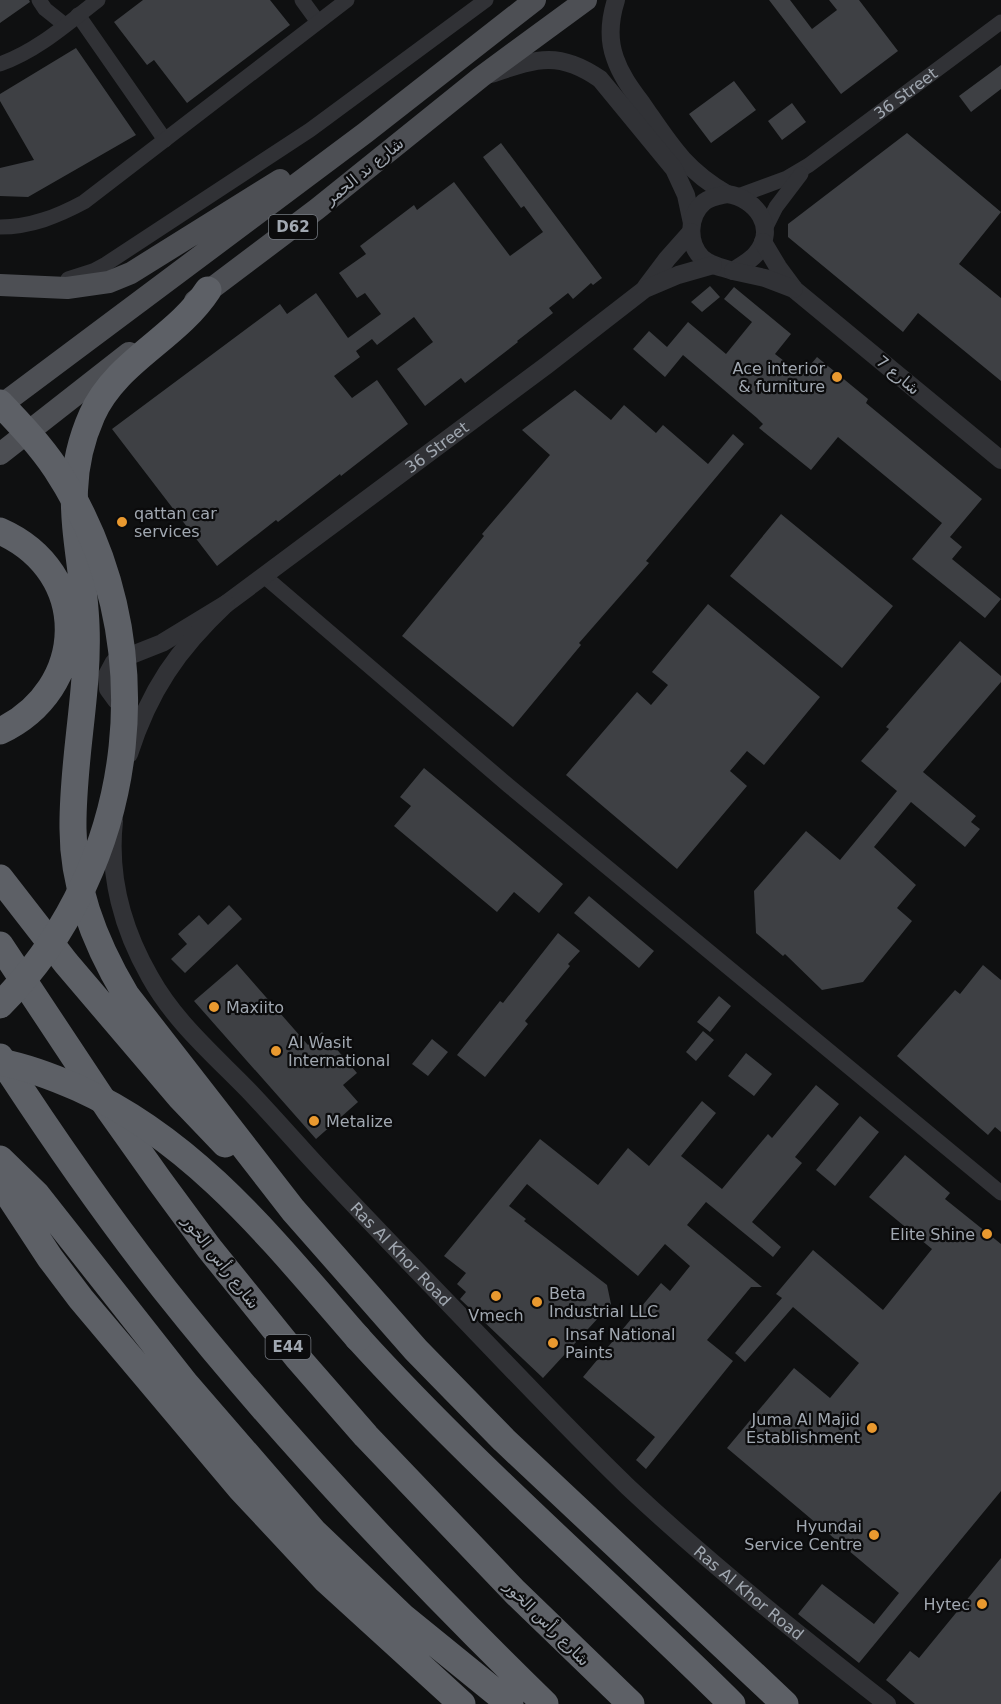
<svg xmlns="http://www.w3.org/2000/svg" width="1001" height="1704" viewBox="0 0 1001 1704" font-family="'DejaVu Sans','Noto Naskh Arabic',sans-serif">
<rect width="100%" height="100%" fill="#0f1011"/>
<path fill="#3e4044" d="M0,0h29l1,2 -30,21z
M143,0h127l20,25 -103,78 -33,-43 -7,5 -33,-43z
M769,0h21l22,29 25,-19 -8,-10h30l39,51 -57,43z
M76,48l60,87 -108,62 -28,-1v-28l34,-8 -34,-59v-7z
M1001,65v24l-30,23 -12,-16z
M734,81l22,29 -45,33 -22,-29z
M792,103l14,19 -24,18 -14,-19z
M907,133l94,79 -42,52 42,34v83l-83,-68 -15,19 -115,-95v-13z
M501,143l101,135 -9,7 -2,-2 -18,16 -5,-6 -19,15 4,5 -36,28 1,1 -53,41 -4,-5 -36,28 -28,-37 36,-27 -19,-25 -37,28 -5,-6 -16,12 4,6 -26,19 18,22 25,-18 31,44 -67,52 -1,-2 -62,48 -2,-2 -59,46 -105,-137 168,-125 7,10 29,-21 32,45 33,-24 -16,-21 -8,5 -18,-25 27,-19 -6,-8 54,-41 3,5 37,-28 56,74 33,-24 -19,-26 -3,2 -38,-51z
M710,286l10,11 -18,15 -11,-10z
M734,287l57,47 -16,20 27,21 15,-18 51,42 -2,4 116,96 -32,38 12,10 -10,12 49,40 -16,19 -73,-59 30,-36 -104,-86 -27,33 -52,-42 4,-4 -6,-6 -74,-63 -18,22 -32,-28 16,-18 18,16 21,-25 38,32 26,-32 -28,-23z
M575,390l36,30 13,-15 32,28 7,-8 45,39 25,-30 11,10 -98,117 3,2 -70,80 2,2 -68,82 -111,-91 82,-100 -2,-2 68,-79 -28,-25z
M781,514l112,92 -51,62 -112,-92z
M708,604l112,93 -56,68 -17,-14 -17,20 17,15 -70,83 -111,-94 71,-83 14,13 17,-20 -16,-13z
M960,641l41,35v6l-78,90 53,44 -5,6 9,7 -15,18 -54,-45 -37,45 42,38 -19,23 15,13 -49,61 -41,8 -37,-36 -2,2 -27,-23 -2,-42 52,-60 34,29 57,-69 -36,-30 28,-32 -3,-2z
M424,768l139,116 -24,29 -25,-21 -17,20 -103,-86 17,-20 -11,-9z
M589,896l65,55 -15,17 -65,-55z
M229,905l13,14 -57,54 -14,-14 16,-15 -9,-10 21,-19 9,10z
M558,933l22,18 -12,13 2,2 -45,55 3,3 -43,53 -28,-22 43,-54 3,2z
M237,964l71,81 14,-13 35,41 -14,12 15,17 -42,37 -122,-138z
M983,965l18,15v152l-6,-5 -7,8 -91,-79 58,-66 5,4z
M719,996l12,10 -21,26 -13,-10z
M703,1031l11,9 -18,21 -10,-9z
M432,1039l16,13 -20,24 -16,-12z
M746,1053l26,21 -18,22 -26,-20z
M816,1085l23,19 -44,53 7,6 -50,59 29,25 -8,10 -67,-55 -19,23 75,62h-11l-44,53 26,21 -87,108 -10,-9 19,-23 -72,-60 78,-94 9,8 20,-25 -25,-22 -27,32 -111,-92 -18,22 17,13 -2,2 83,64 4,19 -68,74 -83,-79 6,-7 -9,-8 9,-11 -22,-17 96,-117 58,46 30,-37 21,18 53,-65 14,12 -35,43 41,33 46,-55 4,4z
M860,1116l19,16 -44,54 -19,-16z
M905,1155l45,38 -5,6 56,45v247l-142,172 -61,-49 24,-30 52,40 25,-31 -172,-145 67,-80 36,30 29,-35 -66,-56 -48,55 -10,-9 47,-55 -6,-4 37,-44 70,60 49,-61 -63,-52z
M1001,1558v146h-86l-29,-24 24,-29 9,7z"/>
<g fill="none" stroke-linecap="round" stroke-linejoin="round">
<g stroke="#313236" stroke-width="15">
<path d="M39,0l6,9 20,16"/>
<path d="M302,0l16,22"/>
<path d="M78,15l87,125"/>
<path d="M0,64c37,-13 67,-40 98,-64"/>
<path id="s1" d="M738,196l49,-18 22,-13 192,-143"/>
<path d="M0,227c31,0 58,-11 84,-25l263,-202"/>
<path d="M764,231l12,-24 25,-33"/>
<path d="M68,279l25,-8 13,-7 204,-134 176,-130"/>
<path d="M264,576l245,210 492,407"/>
</g>
<g stroke="#313236" stroke-width="18">
<path d="M616,0c-6,19 -8,39 -1,58 6,18 17,32 28,47 27,39 41,64 84,89"/>
<path d="M491,74c45,-15 67,-24 109,5l74,90 12,26 6,28"/>
<path d="M727,194c29,4 51,34 29,60 -6,7 -15,12 -23,17 -11,-4 -22,-5 -31,-13 -15,-15 -14,-42 2,-56 7,-5 15,-6 23,-8z"/>
<path d="M763,242l15,25 17,23 206,170"/>
<path d="M733,271l32,7 29,11"/>
<path d="M646,287l21,-28 24,-27"/>
<path id="s2" d="M129,706l-13,-6 -8,-11 -1,-14 7,-13 48,-19 64,-39 321,-239 98,-76 33,-14 35,-10"/>
<path d="M129,754c20,-63 49,-105 97,-150"/>
<path id="s3" d="M114,821c-6,55 9,109 36,156 25,45 64,78 99,114 18,19 35,38 53,58 56,62 116,122 174,183 50,52 100,105 152,155 82,77 171,148 259,217"/>
</g>
<path stroke="#4d4f54" stroke-width="22" d="M0,285l67,3 42,-6 22,-9 149,-93
M195,301l122,-92 164,-132 105,-77
M0,406l365,-273 170,-133
M0,454l129,-101"/>
<path stroke="#5d6066" stroke-width="27" d="M208,290c-32,49 -92,71 -116,125 -34,76 -9,133 -6,210 3,68 -14,135 -13,204 0,59 23,116 53,166l167,215 123,140 88,90 281,264
M0,531c93,41 89,158 0,200
M0,878l66,85 115,135 44,46
M0,945l110,166 49,69 50,68 88,109 69,79 149,156 116,112
M0,1057c52,80 106,158 165,233 115,145 247,284 380,414
M0,1159l37,36 148,188 129,149 89,85 107,87
M0,1182l50,76 31,41 160,190 85,91 136,124
M358,1338c118,130 250,243 374,366"/>
<path stroke="#5d6066" stroke-width="27" d="M0,403c20,21 40,42 56,66 110,168 85,394 -56,536
M0,1062c27,5 53,15 78,26 118,53 197,155 280,250"/>
</g>
<g fill="#e9992f" stroke="#0b0b0c" stroke-width="2">
<circle cx="837" cy="377" r="6"/>
<circle cx="122" cy="522" r="6"/>
<circle cx="214" cy="1007" r="6"/>
<circle cx="276" cy="1051" r="6"/>
<circle cx="314" cy="1121" r="6"/>
<circle cx="987" cy="1234" r="6"/>
<circle cx="496" cy="1296" r="6"/>
<circle cx="537" cy="1302" r="6"/>
<circle cx="553" cy="1343" r="6"/>
<circle cx="872" cy="1428" r="6"/>
<circle cx="874" cy="1535" r="6"/>
<circle cx="982" cy="1604" r="6"/>
</g>
<g text-anchor="middle" dominant-baseline="central" stroke-width="4.5" stroke-linejoin="round" paint-order="stroke">
<g fill="#0b0b0c" stroke="#747980" stroke-width="1.5">
<rect x="269" y="215" width="48" height="24" rx="4.5"/>
<rect x="265.5" y="1335" width="45" height="24" rx="4.5"/>
</g>
<g font-size="15" font-weight="bold" fill="#a1a8b1">
<text x="293" y="227">D62</text>
<text x="288" y="1347">E44</text>
</g>
<g font-size="16" fill="#a1a8b1" stroke="#0b0b0c">
<text stroke="none"><textPath href="#s1" startOffset="198">36 Street</textPath></text>
<text transform="translate(364 171) rotate(-39)">شارع ند الحمر</text>
<text transform="translate(898 375) rotate(40)">شارع 7</text>
<text stroke="none"><textPath href="#s2" startOffset="446">36 Street</textPath></text>
<text stroke="none"><textPath href="#s3" startOffset="537">Ras Al Khor Road</textPath></text>
<text transform="translate(221 1262) rotate(52)">شارع رأس الخور</text>
<text stroke="none"><textPath href="#s3" startOffset="1023">Ras Al Khor Road</textPath></text>
<text transform="translate(547 1623) rotate(45)">شارع رأس الخور</text>
</g>
<g font-size="16" fill="#a1a8b1" stroke="#0b0b0c" text-anchor="start">
<text x="825" y="368" text-anchor="end">Ace interior<tspan x="825" dy="18">&amp; furniture</tspan></text>
<text x="134" y="513">qattan car<tspan x="134" dy="18">services</tspan></text>
<text x="226" y="1007">Maxiito</text>
<text x="288" y="1042">Al Wasit<tspan x="288" dy="18">International</tspan></text>
<text x="326" y="1121">Metalize</text>
<text x="975" y="1234" text-anchor="end">Elite Shine</text>
<text x="549" y="1293">Beta<tspan x="549" dy="18">Industrial LLC</tspan></text>
<text x="496" y="1315" text-anchor="middle">Vmech</text>
<text x="565" y="1334">Insaf National<tspan x="565" dy="18">Paints</tspan></text>
<text x="860" y="1419" text-anchor="end">Juma Al Majid<tspan x="860" dy="18">Establishment</tspan></text>
<text x="862" y="1526" text-anchor="end">Hyundai<tspan x="862" dy="18">Service Centre</tspan></text>
<text x="970" y="1604" text-anchor="end">Hytec</text>
</g>
</g>
</svg>
